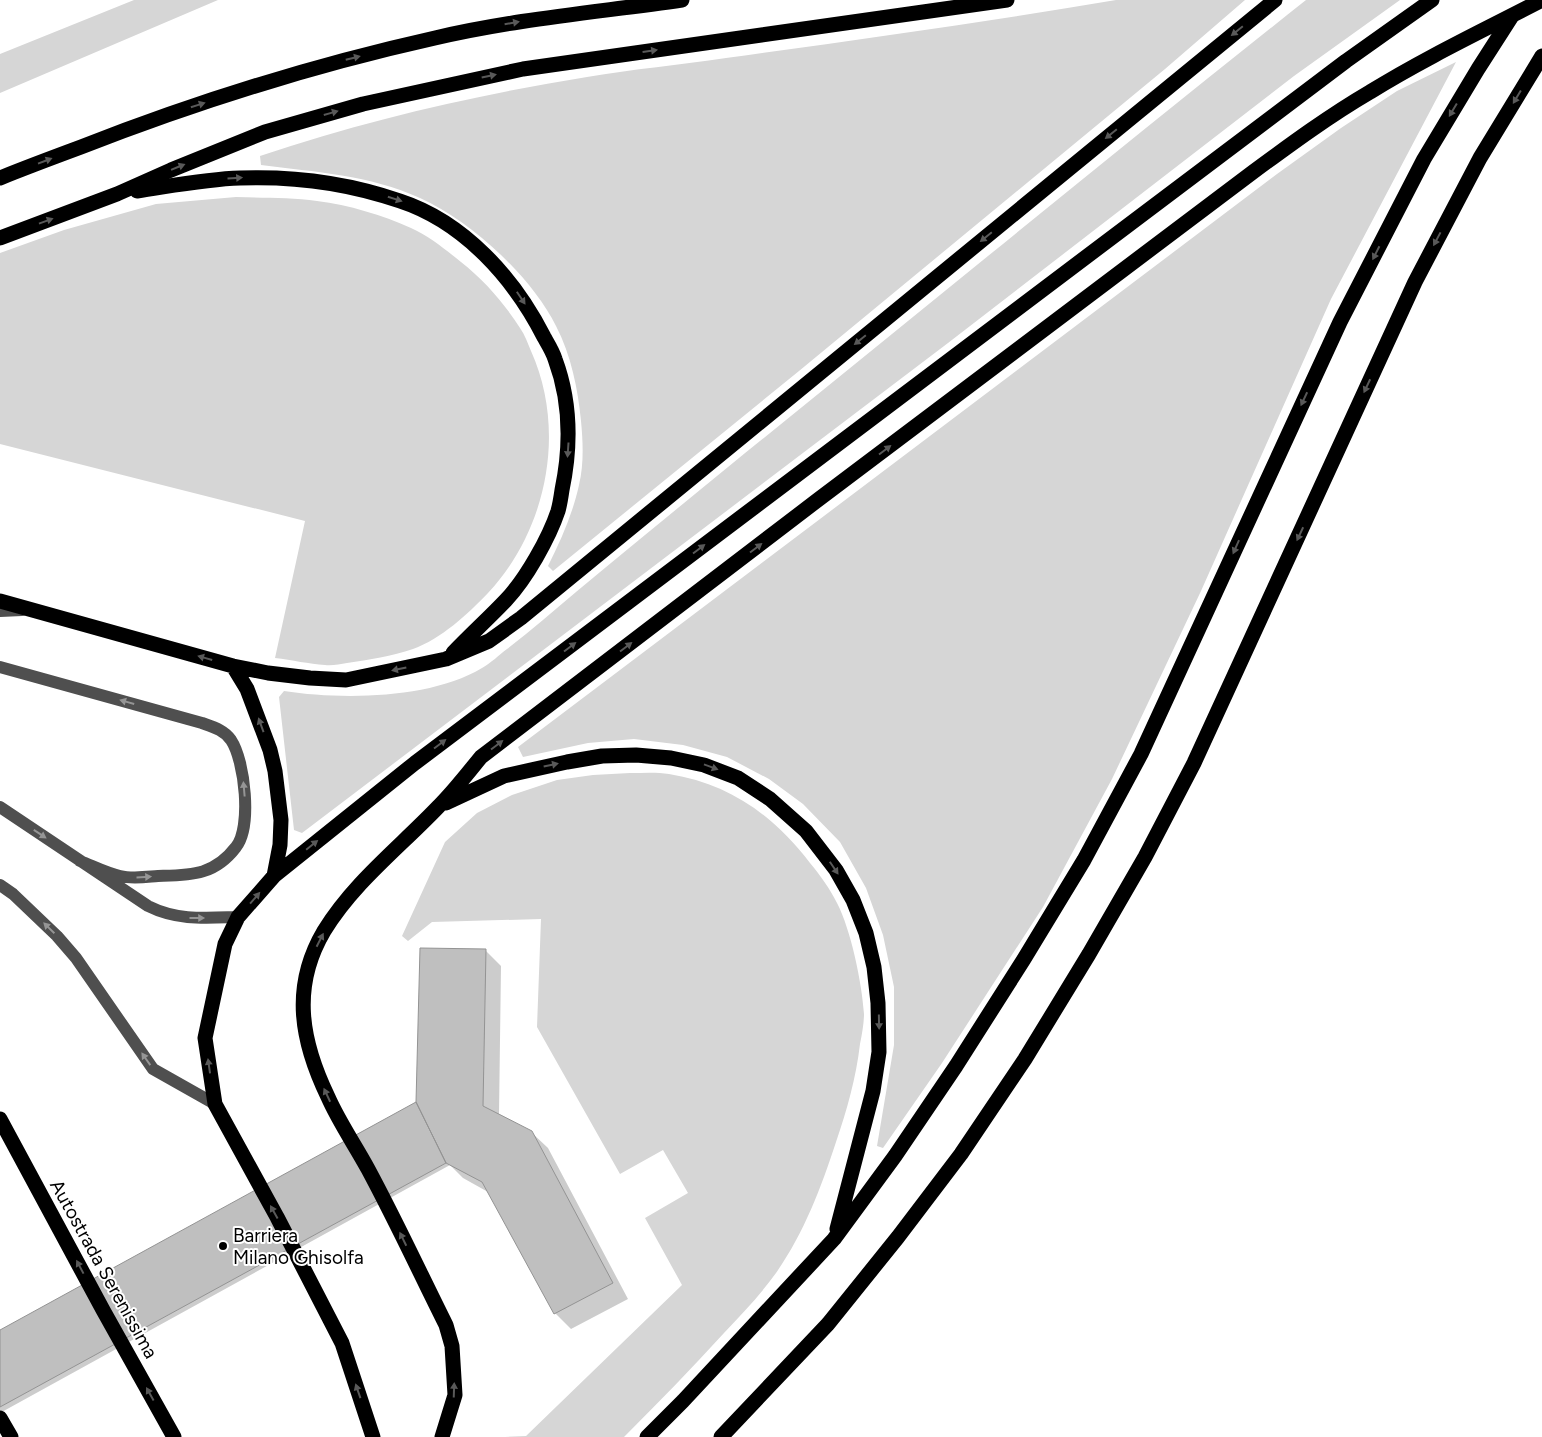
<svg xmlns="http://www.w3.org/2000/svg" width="1542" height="1437" viewBox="0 0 1542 1437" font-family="Figtree,sans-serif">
<rect width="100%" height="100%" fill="#fff"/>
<path fill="#d6d6d6" d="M134,0h84l-218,93v-39z
M1116,0h129l-80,69 -366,302 -246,200 -5,-5c13,-26 25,-53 31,-81 5,-21 4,-43 2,-64 -3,-32 -10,-66 -25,-95 -25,-50 -85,-105 -136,-128 -50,-23 -105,-26 -159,-33l-1,-9c107,-36 216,-61 327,-79 46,-8 93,-12 139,-19 130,-18 260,-36 390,-58z
M1306,0h94l-106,76 -346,267 -646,490 -8,-3 -15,-133 5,-6c58,9 147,8 198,-23 9,-5 17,-13 25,-19 24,-18 46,-38 69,-57 50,-42 101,-83 152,-125 193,-156 384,-313 578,-467z
M1456,62l-125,237 -130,292 -89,188 -69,128 -101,156 -59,85 -6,-2 17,-101v-58l-11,-52 -17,-47 -26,-46 -37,-38 -34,-25 -42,-22 -44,-12 -49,-6 -46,4 -65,14 -5,-10 759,-573 64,-46 56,-37z
M236,197c27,1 55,0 81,4 32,4 65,14 94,27 18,8 35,22 50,34 23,18 43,41 59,66 5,7 8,16 11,23 36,80 16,179 -43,242 -20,21 -47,46 -75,56 -21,7 -44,11 -66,14 -7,1 -15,3 -22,2 -16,-1 -33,-5 -50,-7l30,-137 -305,-77v-191l64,-23 92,-26z
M630,773c13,0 27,-1 39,1 61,10 104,41 141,89 10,12 20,26 27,40 14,27 25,80 27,111 0,9 -2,20 -4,30 -4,34 -13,66 -24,98 -15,46 -32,91 -60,131 -15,21 -34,41 -52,60 -32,35 -66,70 -100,104h-119l21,-1 156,-151 -37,-67 43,-25 -25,-43 -43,24 -83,-147 4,-108 -109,3 -24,19 -6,-5 43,-94 32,-29 35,-18 45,-15 36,-5z"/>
<path fill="#0003" d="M485,950l16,16 -2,149 32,17 17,16 80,151 -57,30 -16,-16 -67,-121 -25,-14 -13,-13 -450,248v-82l417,-228z"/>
<path fill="#bfbfbf" stroke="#939393" d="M420,948l66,1 -3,157 49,25 81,152 -59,31 -72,-132 -36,-19 -30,-61z
M416,1102l30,61 -446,244v-77z"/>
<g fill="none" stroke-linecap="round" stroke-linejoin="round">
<path stroke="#4f4f4f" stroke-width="12" d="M0,611l22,-1
M0,667l202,56c11,4 22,7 29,17 14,21 21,87 5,107 -22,29 -46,28 -78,29 -13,1 -26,3 -38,0 -14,-3 -27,-10 -40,-15
M0,807l148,99c30,15 58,12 90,11
M0,885l13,9 44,42 19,22 77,111 62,35"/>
<path stroke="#000" stroke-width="15" d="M0,178c27,-11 54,-21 81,-31 115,-45 233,-82 354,-109 81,-19 164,-26 247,-38
M137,191c34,-5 69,-12 103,-13 54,-2 108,5 160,23 64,21 114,77 144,136 4,7 9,15 11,22 16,43 16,88 7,131 -1,7 -2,14 -4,21 -9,27 -32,68 -52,89 -17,18 -36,35 -53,53
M0,238l117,-44 54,-24 94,-38 98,-28 160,-35 484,-69
M0,601l233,65 35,7 42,5 36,2 100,-21 43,-18 32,-23 754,-618
M233,666l14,23 23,61 5,21 6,49 -1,25 -6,31
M446,803l58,-27 63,-14 35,-6 34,-1 35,3 33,7 34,13 32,21 36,32 30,39 17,30 13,33 8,34 4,36 1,49 -6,39 -36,138
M0,1119l103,191 71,127
M0,1418l11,19
M373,1437l-31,-94 -65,-126 -62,-113 -10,-66 20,-94 13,-27 36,-41 141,-113 931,-702 86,-61
M442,1437l13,-42 -3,-49 -6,-21c-26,-52 -50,-104 -78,-156 -13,-24 -29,-47 -40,-72 -27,-56 -37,-110 -4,-166 30,-49 76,-84 115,-125 15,-15 28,-32 42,-49l338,-258 434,-327c38,-28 76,-56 117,-80 55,-34 114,-62 172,-92
M647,1437l36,-36 151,-162 61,-83 61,-90 68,-107 60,-99 57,-106 199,-432 84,-163 54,-90 34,-53
M721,1437l107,-113 70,-87 63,-83 64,-95 64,-105 56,-97 49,-94 221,-481 65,-124 62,-102"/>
</g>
<defs><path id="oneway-solid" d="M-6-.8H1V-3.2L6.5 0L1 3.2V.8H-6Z" transform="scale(1.25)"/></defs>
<g fill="#595959">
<use href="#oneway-solid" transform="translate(512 23) rotate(-10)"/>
<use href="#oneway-solid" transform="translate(1237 31) rotate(141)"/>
<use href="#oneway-solid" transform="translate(650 51) rotate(-8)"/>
<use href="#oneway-solid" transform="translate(353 58) rotate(-14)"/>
<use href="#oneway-solid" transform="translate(489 76) rotate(-12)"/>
<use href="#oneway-solid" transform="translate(1517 97) rotate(121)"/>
<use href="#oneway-solid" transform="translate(198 105) rotate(-18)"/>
<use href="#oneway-solid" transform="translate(1453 110) rotate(121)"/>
<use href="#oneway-solid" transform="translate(331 113) rotate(-16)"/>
<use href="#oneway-solid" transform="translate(1111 134) rotate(141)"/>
<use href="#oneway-solid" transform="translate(45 161) rotate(-21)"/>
<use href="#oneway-solid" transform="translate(178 167) rotate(-22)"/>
<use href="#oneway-solid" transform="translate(235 178) rotate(-4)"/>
<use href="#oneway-solid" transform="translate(395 199) rotate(18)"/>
<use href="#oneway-solid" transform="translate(46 221) rotate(-20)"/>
<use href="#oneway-solid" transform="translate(986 237) rotate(141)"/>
<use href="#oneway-solid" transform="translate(1437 239) rotate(118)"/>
<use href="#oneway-solid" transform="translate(1376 253) rotate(117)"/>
<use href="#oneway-solid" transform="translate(521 298) rotate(56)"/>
<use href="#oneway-solid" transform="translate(860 340) rotate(141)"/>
<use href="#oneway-solid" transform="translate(1367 386) rotate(115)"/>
<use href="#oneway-solid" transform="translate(1304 399) rotate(115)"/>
<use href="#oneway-solid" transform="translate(568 450) rotate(94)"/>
<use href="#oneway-solid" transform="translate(885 450) rotate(-37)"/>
<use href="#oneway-solid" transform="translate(1300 534) rotate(115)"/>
<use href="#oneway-solid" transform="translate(1236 547) rotate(114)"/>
<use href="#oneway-solid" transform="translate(756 548) rotate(-37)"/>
<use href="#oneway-solid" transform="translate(699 549) rotate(-37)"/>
<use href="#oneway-solid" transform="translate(570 647) rotate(-37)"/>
<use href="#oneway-solid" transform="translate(626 647) rotate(-37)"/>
<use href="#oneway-solid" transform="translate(205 658) rotate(-164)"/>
<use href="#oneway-solid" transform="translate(399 669) rotate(168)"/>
<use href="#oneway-solid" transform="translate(261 725) rotate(-110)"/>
<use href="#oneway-solid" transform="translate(440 744) rotate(-37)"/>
<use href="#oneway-solid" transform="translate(497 745) rotate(-37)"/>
<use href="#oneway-solid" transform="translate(551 765) rotate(-12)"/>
<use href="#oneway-solid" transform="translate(711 767) rotate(20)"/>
<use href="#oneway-solid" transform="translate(312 845) rotate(-39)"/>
<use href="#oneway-solid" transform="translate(834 868) rotate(56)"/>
<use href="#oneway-solid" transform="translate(255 898) rotate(-49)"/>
<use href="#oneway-solid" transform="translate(320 940) rotate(-63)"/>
<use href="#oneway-solid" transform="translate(879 1022) rotate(89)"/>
<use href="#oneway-solid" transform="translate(209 1066) rotate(-98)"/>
<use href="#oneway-solid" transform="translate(327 1095) rotate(-115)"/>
<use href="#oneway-solid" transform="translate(274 1212) rotate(-119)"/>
<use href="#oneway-solid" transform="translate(403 1239) rotate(-116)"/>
<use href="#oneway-solid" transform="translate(80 1267) rotate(-118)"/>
<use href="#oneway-solid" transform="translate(454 1390) rotate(-88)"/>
<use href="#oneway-solid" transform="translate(358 1391) rotate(-109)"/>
<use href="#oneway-solid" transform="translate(150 1394) rotate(-119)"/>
</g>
<g fill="#959595">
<use href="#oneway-solid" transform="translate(127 702) rotate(-164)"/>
<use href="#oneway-solid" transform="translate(244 789) rotate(-95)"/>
<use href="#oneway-solid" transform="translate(40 834) rotate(34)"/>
<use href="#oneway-solid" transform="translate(144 877) rotate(-3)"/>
<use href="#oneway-solid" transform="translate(197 918)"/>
<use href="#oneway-solid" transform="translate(49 928) rotate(-136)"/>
<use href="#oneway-solid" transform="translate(146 1059) rotate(-125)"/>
</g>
<circle fill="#000" stroke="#fff" stroke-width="2" cx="223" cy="1246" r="5"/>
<g text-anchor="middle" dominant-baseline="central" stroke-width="4" stroke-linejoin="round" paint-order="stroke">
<g font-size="19" fill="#000" stroke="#fff" text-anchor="start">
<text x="233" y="1235">Barriera<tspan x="233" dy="22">Milano Ghisolfa</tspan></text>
</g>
<g font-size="19" fill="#000" stroke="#fff">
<text transform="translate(104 1269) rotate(61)">Autostrada Serenissima</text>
</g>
</g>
</svg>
